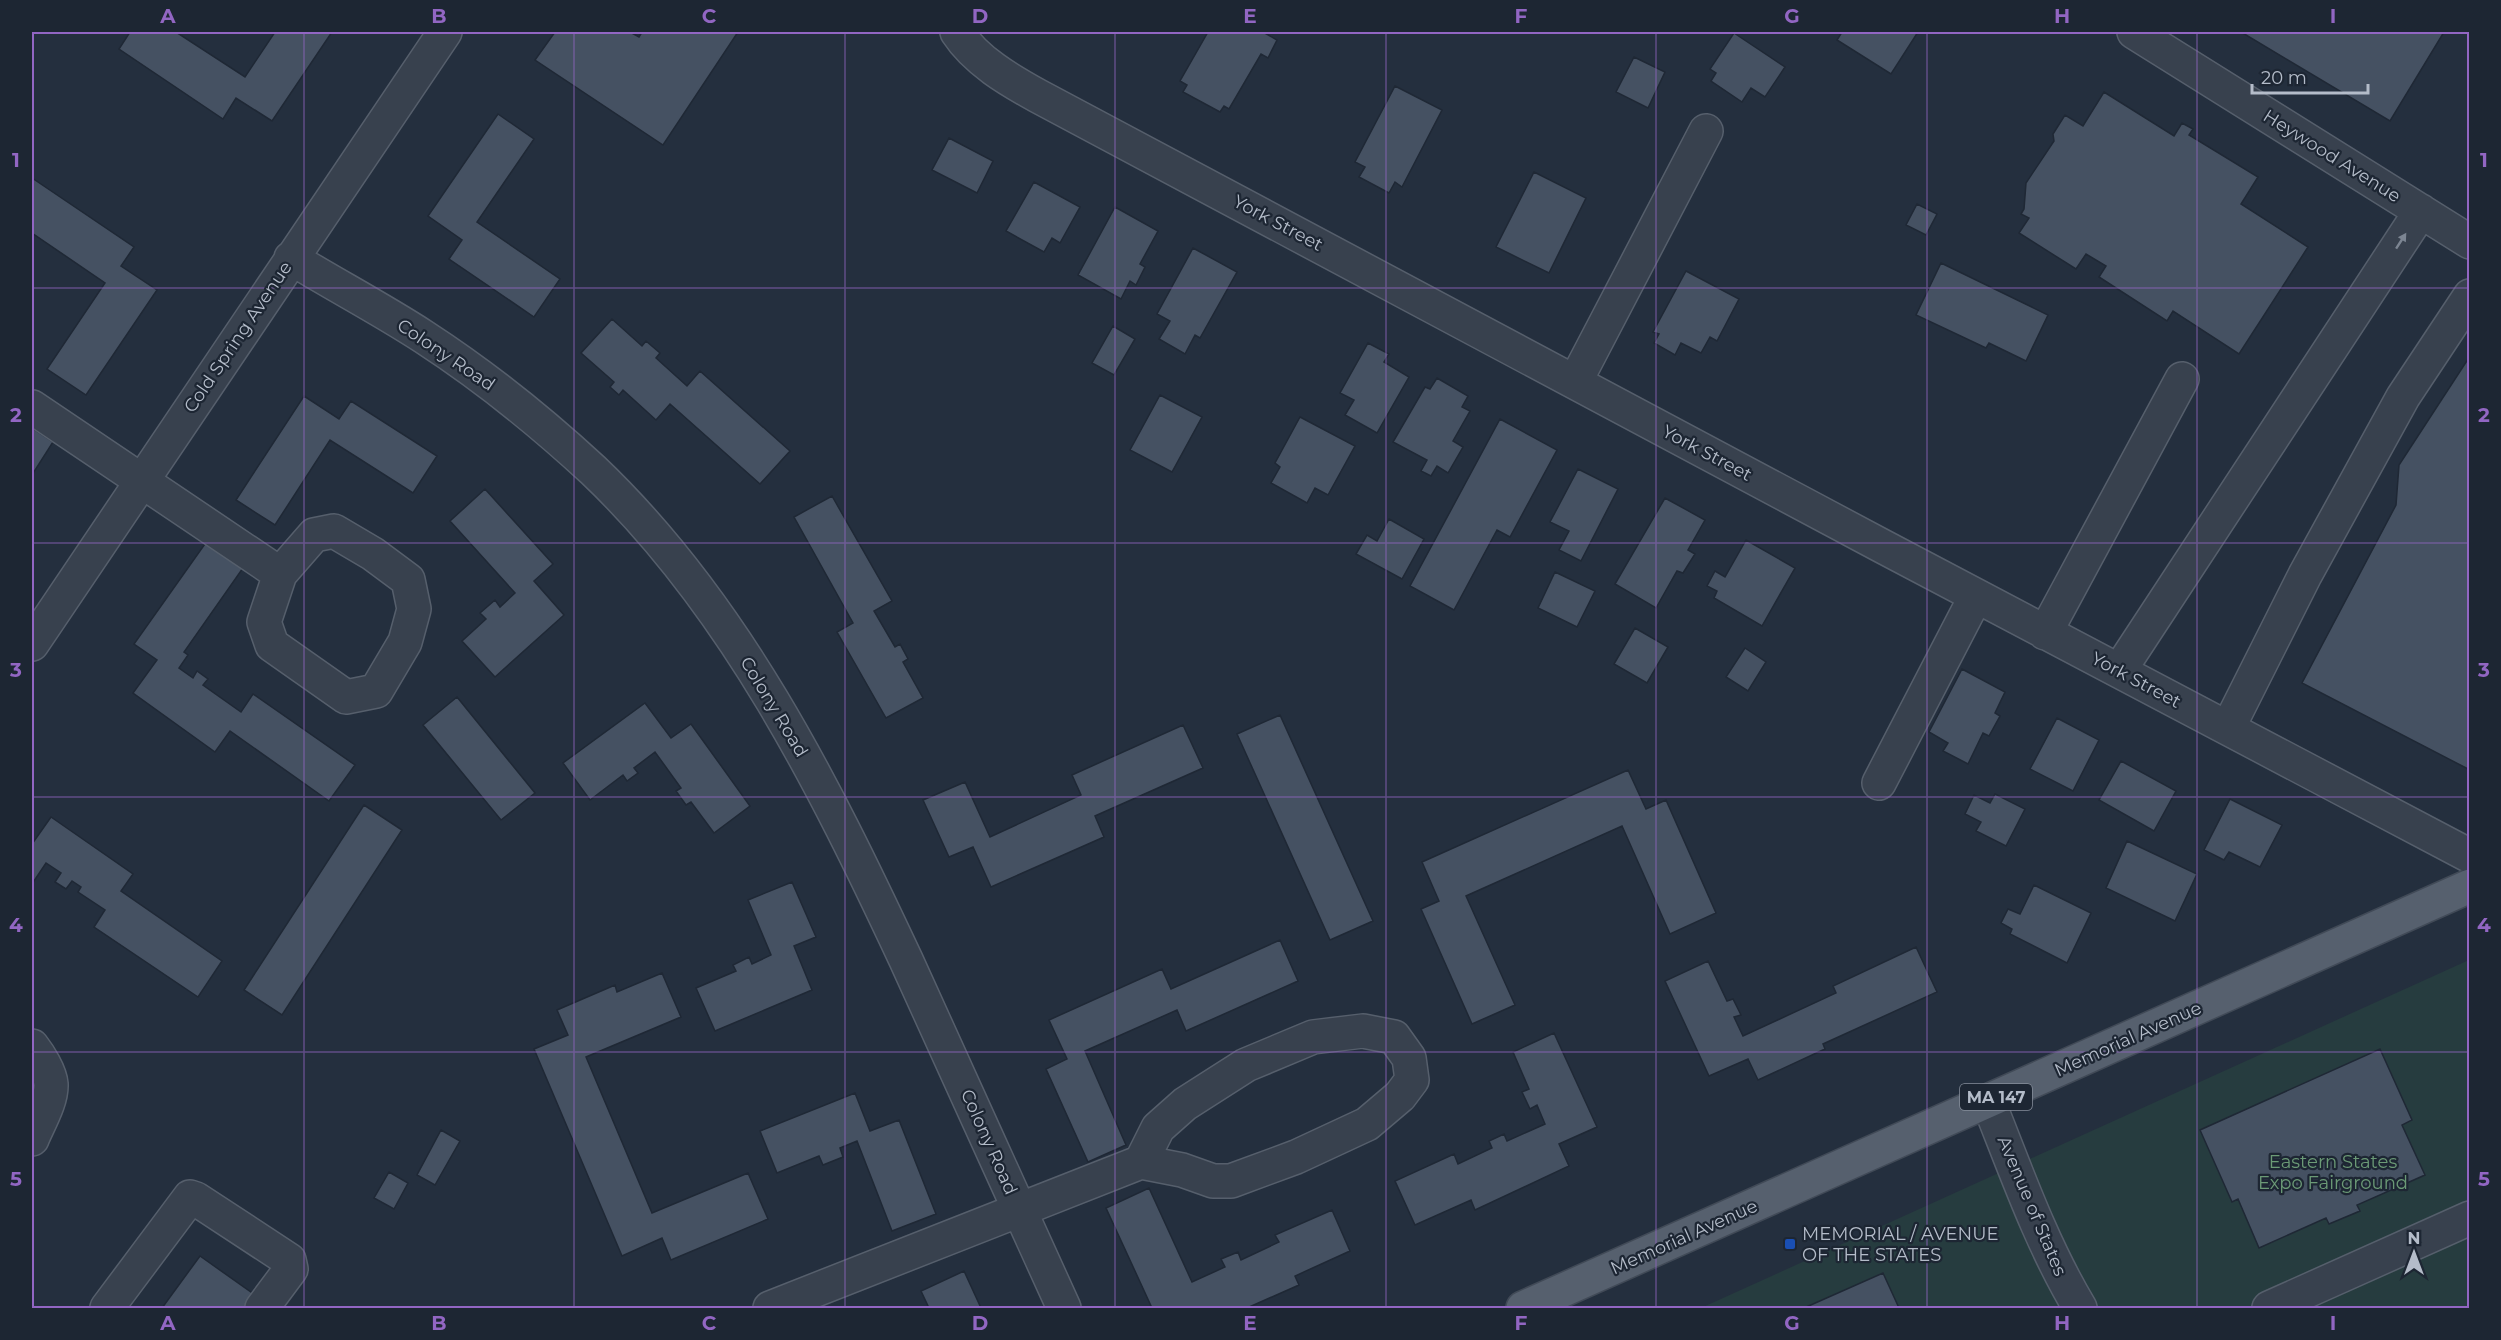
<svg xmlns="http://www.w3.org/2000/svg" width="2501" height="1340" viewBox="0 0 2501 1340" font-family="Montserrat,sans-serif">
<rect width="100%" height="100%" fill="#242f3e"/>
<path fill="#263c3f" d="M2469,960v348h-768z"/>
<path fill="#455162" stroke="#1f2835" stroke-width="1.5" d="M130,32h46l69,45 30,-45h57l-60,89 -36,-23 -13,21 -104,-70z
M555,32h75l9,5 3,-5h96l-75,113 -128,-85z
M1208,32h55l14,8 -9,18 -7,-4 -32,55 -5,-3 -4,6 -37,-20 4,-7 -7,-4z
M1842,32h76l-27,42 -54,-34z
M2241,32h203l-54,89z
M1734,33l51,34 -20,30 -14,-9 -9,14 -31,-21 5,-8 -6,-4z
M1634,57l31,15 -17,36 -32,-16z
M1395,86l47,24 -40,77 -7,-5 -6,11 -30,-16 6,-10 -10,-5z
M2104,92l70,44 8,-13 11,6 -4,6 69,42 -17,27 67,43 -69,107 -66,-43 -6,10 -68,-44 7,-11 -20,-12 -10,15 -57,-36 10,-15 -8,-4 3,-5 2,-26 28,-42 -1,-7 12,-19 18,11z
M498,114l36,25 -57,83 83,57 -26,38 -85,-58 13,-19 -34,-24z
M949,138l44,23 -16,32 -45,-23z
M1534,172l52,26 -37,75 -53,-26z
M32,178l102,69 -13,19 36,24 -71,105 -39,-26 58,-86 -73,-50z
M1034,182l46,25 -20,36 -8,-5 -8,14 -38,-21z
M1917,204l20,10 -11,21 -20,-10z
M1115,207l43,24 -18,33 5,3 -9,18 -6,-4 -9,18 -43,-24z
M1193,248l44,24 -37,66 -5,-3 -10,19 -26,-15 11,-18 -13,-7z
M1941,263l107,52 -22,46 -37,-18 -3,5 -70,-33z
M1686,271l53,28 -22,42 -7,-4 -9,16 -20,-10 -6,12 -21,-12 5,-9 -6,-2z
M612,319l30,27 4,-5 14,12 -4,5 31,28 13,-15 90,80 -30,33 -90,-80 -14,16 -33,-30 -4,5 -9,-8 4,-5 -33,-29z
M1113,326l22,13 -21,36 -22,-12z
M1368,343l21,11 -5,8 25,15 -32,56 -32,-18 9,-15 -14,-7z
M2470,356v414l-168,-87 94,-178 3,-40z
M1437,378l31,18 -6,11 8,4 -17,30 10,6 -15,26 -11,-7 -6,10 -10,-5 6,-11 -34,-18 32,-55 5,2z
M1160,395l42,22 -30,55 -42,-22z
M304,396l35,23 12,-18 86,55 -24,37 -83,-53 -55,85 -39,-25z
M1300,417l55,29 -27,49 -13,-7 -8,15 -36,-20 9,-16 -5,-4z
M1500,419l57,31 -47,87 -13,-7 -43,80 -44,-24z
M32,428l21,14 -21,33z
M1578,469l40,20 -37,72 -22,-11 10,-19 -19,-9z
M485,489l68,75 -19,17 30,34 -69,62 -33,-36 24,-22 -6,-6 15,-13 5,7 15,-14 -65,-72z
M832,496l60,105 -18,10 21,36 5,-3 8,15 -5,3 20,36 -37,20 -49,-86 16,-9 -59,-106z
M1665,498l40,22 -17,30 7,4 -12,19 -6,-2 -21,37 -41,-24z
M1389,519l35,20 -22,40 -46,-25 11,-19 10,6z
M1746,540l49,28 -33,58 -48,-28 3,-7 -10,-5 8,-15 10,6z
M207,541l36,27 -59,84 4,3 -9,13 14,10 4,-7 11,8 -5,6 38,27 12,-18 102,71 -26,36 -99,-70 -15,21 -82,-59 24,-33 -23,-16z
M1555,572l40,19 -18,36 -39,-19z
M1635,628l33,19 -21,36 -33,-19z
M1745,648l21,14 -18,29 -22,-14z
M1962,669l43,23 -10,21 5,3 -11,20 -6,-3 -15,31 -25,-13 5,-8 -19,-11z
M457,697l78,96 -34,27 -78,-95z
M645,703l26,35 20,-14 59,82 -36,27 -23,-31 -5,3 -10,-14 5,-3 -26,-36 -21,16 4,5 -11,8 -4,-6 -33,25 -27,-37z
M1280,715l93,206 -43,19 -93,-206z
M2057,718l42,22 -26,51 -43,-22z
M1183,725l20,43 -108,48 9,21 -113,50 -18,-40 -24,10 -26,-57 42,-18 25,55 91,-42 -9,-20z
M2121,761l55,30 -22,40 -55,-31z
M1628,770l18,39 20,-9 50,113 -46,21 -48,-108 -156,70 49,109 -43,19 -51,-115 18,-8 -17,-39z
M1995,794l30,15 -19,37 -30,-15 5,-9 -16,-8 9,-19 16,8z
M2230,799l52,26 -22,42 -31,-15 -5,8 -20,-10z
M364,805l38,25 -120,185 -38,-25z
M51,817l82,57 -12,17 101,70 -24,36 -104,-70 11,-17 -27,-18 3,-5 -9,-6 -6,8 -11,-7 6,-9 -15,-10 -14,21v-40z
M2127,841l70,33 -22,47 -69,-33z
M792,882l24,55 -22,9 18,44 -97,41 -19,-43 40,-17 -3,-6 16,-8 3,7 19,-9 -23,-55z
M2034,885l57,28 -24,50 -57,-29 2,-5 -11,-6 7,-14 12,5z
M1280,940l18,41 -112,50 -9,-21 -92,41 41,94 -38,17 -42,-93 21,-10 -18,-39 113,-51 9,20z
M1916,947l21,45 -114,52 2,5 -67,31 -10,-21 -39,17 -44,-95 43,-20 19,40 6,-2 8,16 -7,2 9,19 93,-43 -3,-7z
M662,973l19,44 -95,40 66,156 96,-40 20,46 -97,41 -9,-22 -40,18 -88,-207 34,-14 -11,-25 58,-25 2,7z
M1554,1033l43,94 -38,17 10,22 -94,44 -4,-10 -56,25 -20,-44 59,-27 4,10 34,-16 -3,-7 15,-7 3,7 38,-17 -8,-19 -7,4 -8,-17 7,-3 -16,-37z
M2380,1049l32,71 -10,5 23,50 -68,30 3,6 -31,13 -3,-6 -67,30 -21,-49 -6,3 -32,-72z
M855,1093l15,38 29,-11 37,94 -44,17 -35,-90 -17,7 3,9 -20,8 -4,-9 -42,17 -17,-42z
M441,1130l19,11 -25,44 -18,-10z
M389,1172l19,11 -14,26 -20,-11z
M1149,1188l43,94 33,-15 -4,-8 17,-7 3,8 38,-18 -4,-7 57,-25 18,41 -55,25 4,9 -52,23h-95l-46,-100z
M200,1256l58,41 -8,11h-88z
M964,1271l17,37h-52l-8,-17z
M1883,1273l16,35h-95z"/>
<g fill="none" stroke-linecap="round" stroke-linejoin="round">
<defs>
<path id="minor" d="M957,32c19,29 52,48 81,64l844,450 588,310
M2134,32l336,210
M291,258c44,27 90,51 133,79 60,39 116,84 169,133 142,135 231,315 313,490 53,116 105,232 158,348
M1575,382l131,-251
M32,407l248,167
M334,531l39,23 35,26 6,29 -9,33 -29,49 -30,6 -74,-52 -8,-23 16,-48 34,-39z
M2045,633l137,-254
M32,644l413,-612
M2119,671l302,-460
M2228,728l77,-153 98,-178 67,-101
M1879,783l97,-187
M32,1046c7,9 18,26 19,38 1,17 -13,40 -19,55
M1988,1101c28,70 53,142 92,207
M107,1308l83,-111 6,2 93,61 2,9 -29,39
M770,1308l371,-146 41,8 31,11h18l65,-24 71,-33 33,-28 12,-16 -3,-22 -15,-21 -31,-6 -50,6 -67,28 -61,39 -27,24 -17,34
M2269,1308l201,-90"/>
<path id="major" d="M1523,1308l947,-422"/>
</defs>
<use href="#minor" stroke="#565f6c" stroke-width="36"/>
<use href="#major" stroke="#414a57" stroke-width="36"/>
<use href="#minor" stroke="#38414e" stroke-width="33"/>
<use href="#major" stroke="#56606e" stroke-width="33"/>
</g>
<defs><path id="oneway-solid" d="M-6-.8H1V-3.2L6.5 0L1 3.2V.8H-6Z" transform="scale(1.5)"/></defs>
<use fill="#7c8592" href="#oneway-solid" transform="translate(2401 241) rotate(-57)"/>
<path fill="none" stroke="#9266c3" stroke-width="1.5" stroke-opacity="0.55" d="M304,32v1276M574,32v1276M845,32v1276M1115,32v1276M1386,32v1276M1656,32v1276M1927,32v1276M2197,32v1276M32,288h2438M32,543h2438M32,797h2438M32,1052h2438"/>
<rect fill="#1a4fb4" stroke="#1d2633" stroke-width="2" x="1784" y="1238" width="12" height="12" rx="3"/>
<g text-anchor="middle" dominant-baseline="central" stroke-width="4.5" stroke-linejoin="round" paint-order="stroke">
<rect fill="#1d2633" stroke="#878f9c" stroke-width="1.5" x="1960" y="1084" width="72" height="26" rx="4.5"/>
<g font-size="16" font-weight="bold" fill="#b4bcc9">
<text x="1996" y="1097">MA 147</text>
</g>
<g font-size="18" fill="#b4bcc9" stroke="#1d2633">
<text transform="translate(2332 156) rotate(32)">Heywood Avenue</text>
<text transform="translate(1278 223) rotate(28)">York Street</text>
<text transform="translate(238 337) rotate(-56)">Cold Spring Avenue</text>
<text transform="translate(446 355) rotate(34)">Colony Road</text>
<text transform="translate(1707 453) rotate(28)">York Street</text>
<text transform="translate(2136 680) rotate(28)">York Street</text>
<text transform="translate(774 707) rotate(59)">Colony Road</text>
<text transform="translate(2128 1039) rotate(-24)">Memorial Avenue</text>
<text transform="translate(989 1142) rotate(66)">Colony Road</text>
<text transform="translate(2032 1206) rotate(67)">Avenue of States</text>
<text transform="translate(1684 1237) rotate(-24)">Memorial Avenue</text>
</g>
<g font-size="18" fill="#6b9a76" stroke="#1d2633">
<text x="2333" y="1162">Eastern States<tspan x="2333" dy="21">Expo Fairground</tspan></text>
</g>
<g font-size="18" fill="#b4bcc9" stroke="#1d2633" text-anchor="start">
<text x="1802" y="1234">MEMORIAL / AVENUE<tspan x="1802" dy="21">OF THE STATES</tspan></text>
</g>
</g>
<rect width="2501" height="1340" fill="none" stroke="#1d2633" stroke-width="66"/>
<g transform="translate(2414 1253)" stroke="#1d2633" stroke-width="4.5" paint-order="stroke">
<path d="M0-4.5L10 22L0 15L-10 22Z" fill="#b4bcc9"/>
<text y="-9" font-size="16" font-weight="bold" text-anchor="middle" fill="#b4bcc9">N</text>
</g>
<path d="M2252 84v9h116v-9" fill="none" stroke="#b4bcc9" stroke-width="3"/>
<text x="2261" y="84" font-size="18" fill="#b4bcc9" stroke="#1d2633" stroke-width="4.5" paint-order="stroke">20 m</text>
<rect x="33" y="33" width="2435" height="1274" fill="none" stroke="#9266c3" stroke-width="2"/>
<g font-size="20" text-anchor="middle" font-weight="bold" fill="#9266c3">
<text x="168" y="23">A</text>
<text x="439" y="23">B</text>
<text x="709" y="23">C</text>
<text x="980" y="23">D</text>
<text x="1250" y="23">E</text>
<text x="1521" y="23">F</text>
<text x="1792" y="23">G</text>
<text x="2062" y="23">H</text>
<text x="2333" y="23">I</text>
<text x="16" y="167">1</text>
<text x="2484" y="167">1</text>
<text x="16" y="422">2</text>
<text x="2484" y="422">2</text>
<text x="16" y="677">3</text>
<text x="2484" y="677">3</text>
<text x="16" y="932">4</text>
<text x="2484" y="932">4</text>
<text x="16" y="1186">5</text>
<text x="2484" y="1186">5</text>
<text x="168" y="1330">A</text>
<text x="439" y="1330">B</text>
<text x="709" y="1330">C</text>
<text x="980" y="1330">D</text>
<text x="1250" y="1330">E</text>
<text x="1521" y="1330">F</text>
<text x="1792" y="1330">G</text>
<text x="2062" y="1330">H</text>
<text x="2333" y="1330">I</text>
</g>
</svg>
